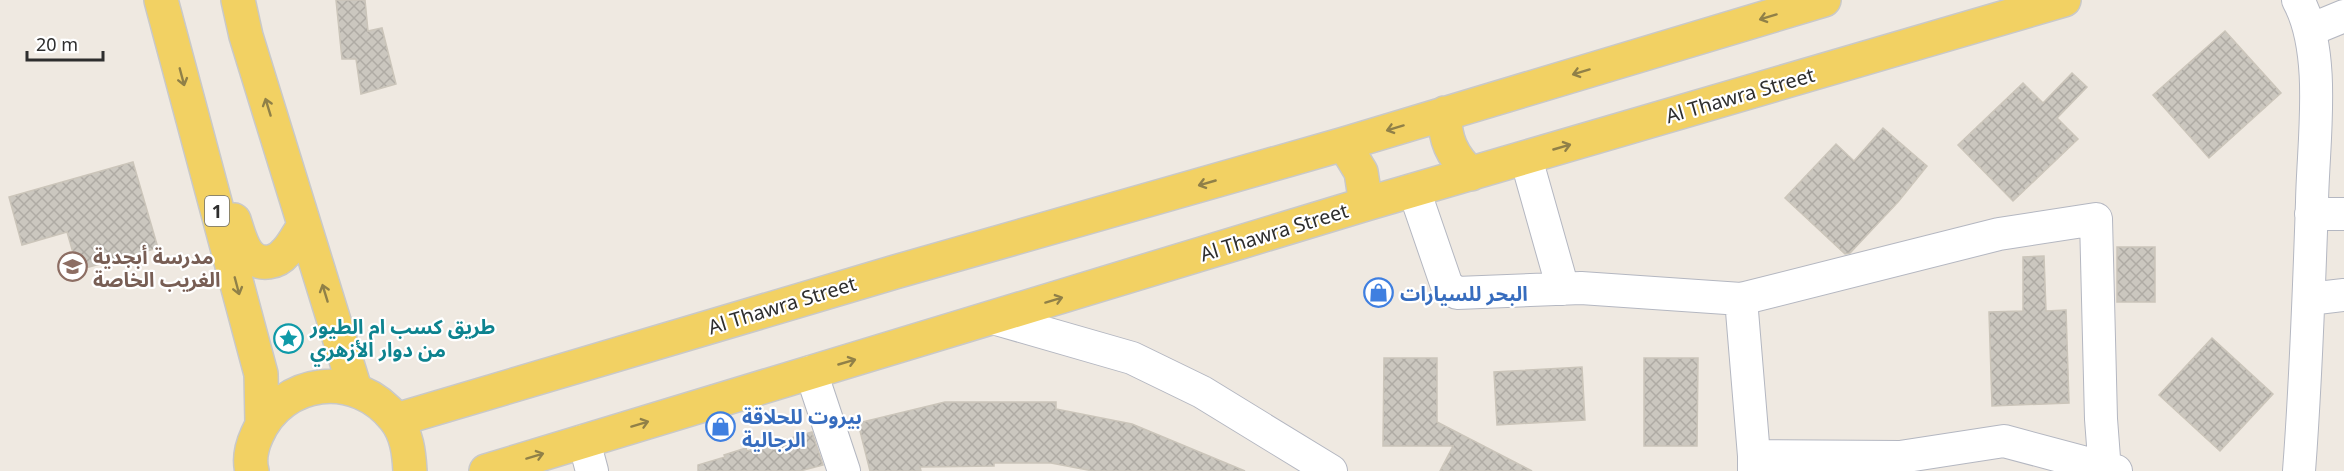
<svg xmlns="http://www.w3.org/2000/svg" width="2344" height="471" viewBox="0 0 2344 471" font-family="'Noto Sans','Noto Sans Arabic',sans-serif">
<defs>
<pattern id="building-cross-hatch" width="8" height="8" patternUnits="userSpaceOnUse" patternTransform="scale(1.5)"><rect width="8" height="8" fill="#cbc7bf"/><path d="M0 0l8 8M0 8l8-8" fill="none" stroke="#afaba4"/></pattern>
</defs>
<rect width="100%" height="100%" fill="#efe9e1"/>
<path fill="url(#building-cross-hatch)" stroke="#cbc5ba" stroke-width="1.5" d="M336,0h29l3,31 14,-3 14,56 -35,10 -5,-35h-14z
M2225,31l56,62 -72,65 -56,-63z
M2072,73l15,14 -30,31 21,21 -65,62 -55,-56 65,-62 20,20z
M1883,128l44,38 -29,36 -48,51 -5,1 -60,-56 51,-54 18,17z
M133,162l25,86 -80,22 -11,-38 -45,13 -13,-48z
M2117,247h38v55h-38z
M2044,256l2,55 20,-1 3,93 -77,3 -3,-94 34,-1v-54z
M2212,338l61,56 -53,57 -61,-56z
M1384,358h53v64l95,49h-92l13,-25h-70z
M1644,358h54l-1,88h-53z
M1582,367l3,53 -88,5 -3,-53z
M945,402h111v7l76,15 113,47h-152l-42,-8h-57v3l-74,1 1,4h-51l-12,-48z
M812,432l11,33 -23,6h-102v-6l27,-8 -1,-2 22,-7 1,3z"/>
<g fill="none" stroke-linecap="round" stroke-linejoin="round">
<defs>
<path id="minor" d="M2298,0c29,53 15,142 14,202 -3,90 -6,179 -13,269
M2310,30l34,-14
M1526,158l37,131
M1414,190l33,96 10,7 124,-5 160,11
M2311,214h33
M2309,299l35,-4
M993,318l139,40 70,34 129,79
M811,372l33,99
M584,441l8,30
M1754,456l-13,-157 258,-65 97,-15 5,200 4,52
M1754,471v-15l146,1 104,-16 112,30"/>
<path id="major" d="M161,0l100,374 1,49
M238,0l8,36 109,353
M1445,113c-1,26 7,43 26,61
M1344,144l17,28 5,32
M234,220c6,18 11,45 35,42 7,-1 12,-4 16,-9 8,-7 13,-19 19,-27
M396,420l499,-148 449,-128 480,-144
M252,471c-3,-11 0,-25 5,-36 25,-57 99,-66 138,-16 12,15 14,34 15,52
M486,471l880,-267 698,-204"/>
</defs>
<use href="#minor" stroke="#b4b7c1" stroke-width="34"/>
<use href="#major" stroke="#c9c9c9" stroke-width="36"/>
<use href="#minor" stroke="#fff" stroke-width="32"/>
<use href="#major" stroke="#f2d163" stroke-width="33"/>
</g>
<defs><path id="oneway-shaft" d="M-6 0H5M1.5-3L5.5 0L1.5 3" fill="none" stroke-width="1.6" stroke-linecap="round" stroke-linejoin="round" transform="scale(1.5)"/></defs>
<g stroke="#908048">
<use href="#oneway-shaft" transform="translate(1768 17) rotate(163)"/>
<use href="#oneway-shaft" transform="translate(1581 72) rotate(163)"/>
<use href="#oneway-shaft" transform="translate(182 77) rotate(75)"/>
<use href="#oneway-shaft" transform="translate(268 107) rotate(-107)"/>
<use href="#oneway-shaft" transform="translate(1395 128) rotate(163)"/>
<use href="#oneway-shaft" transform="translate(1562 147) rotate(-16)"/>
<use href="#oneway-shaft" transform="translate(1207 183) rotate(164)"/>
<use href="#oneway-shaft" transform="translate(237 286) rotate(75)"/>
<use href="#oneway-shaft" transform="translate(325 293) rotate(-107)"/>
<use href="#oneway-shaft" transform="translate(1054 300) rotate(-17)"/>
<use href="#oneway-shaft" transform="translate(847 362) rotate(-16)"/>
<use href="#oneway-shaft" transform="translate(640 424) rotate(-17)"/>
<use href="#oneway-shaft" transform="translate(535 456) rotate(-17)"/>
</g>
<defs>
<symbol id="school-ring" viewBox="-11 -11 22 22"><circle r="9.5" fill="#fff" stroke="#8d6e63" stroke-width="1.5"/><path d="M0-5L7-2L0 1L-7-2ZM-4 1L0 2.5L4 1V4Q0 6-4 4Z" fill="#8d6e63"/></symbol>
<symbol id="shop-ring" viewBox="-11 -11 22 22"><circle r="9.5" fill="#fff" stroke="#3f7fe0" stroke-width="1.5"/><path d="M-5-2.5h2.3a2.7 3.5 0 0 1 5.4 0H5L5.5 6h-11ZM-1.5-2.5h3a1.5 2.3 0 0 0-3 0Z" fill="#3f7fe0"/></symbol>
<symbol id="sight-ring" viewBox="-11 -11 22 22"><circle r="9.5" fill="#fff" stroke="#0f9aa8" stroke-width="1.5"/><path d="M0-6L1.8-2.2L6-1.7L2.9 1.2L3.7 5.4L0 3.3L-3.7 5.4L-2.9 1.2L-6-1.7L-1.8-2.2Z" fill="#0f9aa8"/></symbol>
</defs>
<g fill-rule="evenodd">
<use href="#school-ring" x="56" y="250" width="33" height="33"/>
<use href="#shop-ring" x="1362" y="276" width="33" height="33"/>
<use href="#sight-ring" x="272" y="322" width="33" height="33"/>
<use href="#shop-ring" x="704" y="410" width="33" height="33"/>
</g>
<g text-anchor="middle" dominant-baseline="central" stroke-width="4.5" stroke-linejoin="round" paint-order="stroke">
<rect fill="#fff" stroke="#6d6d6d" stroke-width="1.5" x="205" y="196" width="24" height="30" rx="4.5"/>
<g font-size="18" font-weight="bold" fill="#2e2e2e">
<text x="217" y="211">1</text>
</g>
<g font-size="20" fill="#2e2e2e" stroke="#fff">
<text transform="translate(1740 95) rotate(-16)">Al Thawra Street</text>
<text transform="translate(1274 232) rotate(-17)">Al Thawra Street</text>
<text transform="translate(782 305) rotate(-17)">Al Thawra Street</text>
</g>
<g font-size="20" font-weight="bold" fill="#785e54" stroke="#fff" text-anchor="start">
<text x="93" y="256">مدرسة أبجدية<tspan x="93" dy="23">الغريب الخاصة</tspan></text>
</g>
<g font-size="20" font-weight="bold" fill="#366cbe" stroke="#fff" text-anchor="start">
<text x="1400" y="293">البحر للسيارات</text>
<text x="742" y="416">بيروت للحلاقة<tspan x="742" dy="23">الرجالية</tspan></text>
</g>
<g font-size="20" font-weight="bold" fill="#0d838f" stroke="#fff" text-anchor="start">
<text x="310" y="326">طريق كسب ام الطيور<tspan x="310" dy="23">من دوار الأزهري</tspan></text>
</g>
</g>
<path d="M27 51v9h76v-9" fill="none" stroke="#2e2e2e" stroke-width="3"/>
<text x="36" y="51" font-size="18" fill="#2e2e2e" stroke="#ffffff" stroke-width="4.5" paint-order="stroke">20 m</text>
</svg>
